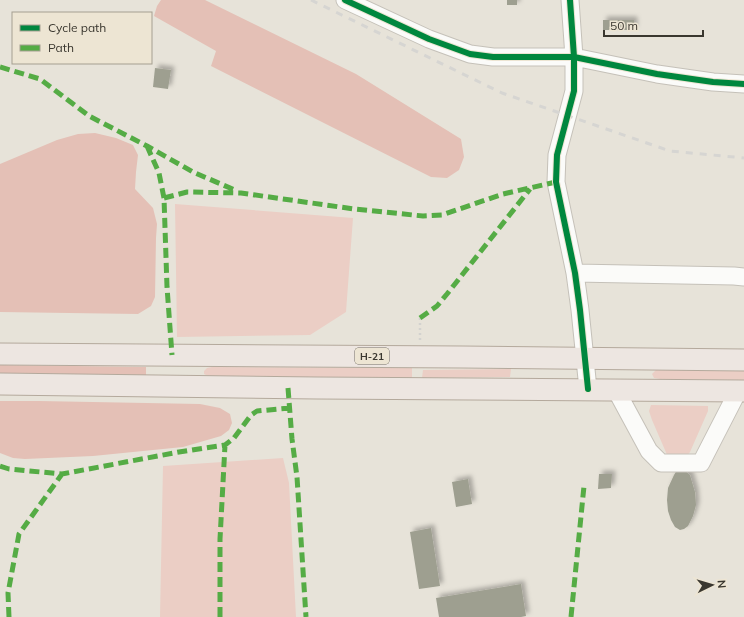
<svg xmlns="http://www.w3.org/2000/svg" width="744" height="617" viewBox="0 0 744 617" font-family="Mulish,sans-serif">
<defs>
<filter id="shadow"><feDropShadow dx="3.5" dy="-3.5" stdDeviation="2" flood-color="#0004"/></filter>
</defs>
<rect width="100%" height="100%" fill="#e7e3d9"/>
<path fill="#ebcec5" d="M175,204l178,14 -7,94 -36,23 -133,2z
M212,367l200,1v10l-204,-2 -4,-2v-3l3,-3z
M511,369l-1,8 -88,1 1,-8z
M656,370l88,1v9l-84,-1 -6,-1 -2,-4z
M651,405l57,1v5l-18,41 -3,4 -19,1 -16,-37 -3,-9z
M283,458l6,25 7,134h-136l3,-151z"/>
<path fill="#e4c0b6" d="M161,0h44l151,74 105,65 3,18 -5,13 -12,8 -16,-1 -220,-111 5,-15 -62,-35 3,-10z
M95,133l21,5 17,7 5,10 -2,17 -1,17 18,19 4,16 -1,14 -1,59 -4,9 -13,8 -138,-2v-148l57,-24 21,-6z
M0,365l146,2v8l-146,-2z
M0,401h39l161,3 20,4 10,6 2,9 -3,7 -8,6 -38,11 -90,9 -68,3 -12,-1 -13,-5z"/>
<path fill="#9e9f90" filter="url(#shadow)" d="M507,0h10v5h-10z
M603,20h31v10h-31z
M155,68l16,2 -3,19 -15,-2z
M677,470h7l6,5 5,17 1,13 -3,11 -5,10 -4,3 -4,1 -5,-3 -4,-7 -3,-9 -1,-11 1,-12 6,-13z
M599,474h13l-1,14 -13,1z
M468,479l4,25 -16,3 -4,-25z
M431,528l9,58 -21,3 -9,-57z
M521,584l5,32 -5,1h-82l-3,-19z"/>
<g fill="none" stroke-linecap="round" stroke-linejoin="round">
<defs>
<path id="minor" d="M345,0l84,39 41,15 23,3h81l83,17 56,8 31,2
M570,0l4,57v34l-17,64 -1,27 19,91 5,37 8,79
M575,273l159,3 10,1
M616,390l33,61 12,12h40l37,-72"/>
<path id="major" d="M0,354l462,3 282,3
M0,384l317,4 427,3"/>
</defs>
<use href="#minor" stroke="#c5c1b9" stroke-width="19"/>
<use href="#major" stroke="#b4a99c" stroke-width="23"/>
<path stroke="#d3d2cf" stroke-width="2.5" stroke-dasharray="2 3" stroke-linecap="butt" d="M420,318v24"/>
<use href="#minor" stroke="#fbfbf9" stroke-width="17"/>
<use href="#major" stroke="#ede6e1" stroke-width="21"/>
<path stroke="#d6d5d2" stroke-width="3" stroke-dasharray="7 7" stroke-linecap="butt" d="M311,0l191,93 168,58 74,7"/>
<path stroke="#55ac45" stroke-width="5" stroke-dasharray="10 5" stroke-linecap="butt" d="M0,67l40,12 49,37 58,30 46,26 44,19
M147,146l12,27 5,25 3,89 5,68
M164,198l23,-6 54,1 113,16 69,7 19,-1 61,-21 53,-12
M420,318l17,-12 10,-12 83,-105
M288,388l4,51 5,38 9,140
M0,466l9,3 53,5 117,-22 46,-7 9,-7 17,-23 6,-4 33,-3
M9,617l-1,-24 11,-59 43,-60
M220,617v-78l5,-94
M571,617l13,-131"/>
<defs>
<path id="cycleway" d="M345,0l84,39 41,15 23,3h81l83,17 56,8 31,2
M570,0l4,57v34l-17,64 -1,27 19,91 5,37 8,79"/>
</defs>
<use href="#cycleway" stroke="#ede5d3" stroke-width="8"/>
<use href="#cycleway" stroke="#00873e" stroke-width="6"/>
</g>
<g text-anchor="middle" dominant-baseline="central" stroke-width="4" stroke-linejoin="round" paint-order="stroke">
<rect fill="#ede5d3" stroke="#706b60" stroke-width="1" x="355" y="348" width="34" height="16" rx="3"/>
<g font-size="10" font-weight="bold" fill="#3a372f">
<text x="372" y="356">Н-21</text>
</g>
</g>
<rect x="12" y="12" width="140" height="52" fill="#ede5d3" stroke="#a59f91"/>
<rect x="20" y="25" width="20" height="6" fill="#00873e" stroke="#a59f91"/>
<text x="48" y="32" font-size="12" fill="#3a372f">Cycle path</text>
<rect x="20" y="45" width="20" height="6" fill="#55ac45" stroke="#a59f91"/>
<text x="48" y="52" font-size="12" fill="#3a372f">Path</text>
<g transform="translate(712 585) rotate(85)" stroke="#ede5d3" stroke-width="3" paint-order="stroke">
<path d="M0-3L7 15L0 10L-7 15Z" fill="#3a372f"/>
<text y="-6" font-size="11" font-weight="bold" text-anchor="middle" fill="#3a372f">N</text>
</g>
<path d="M604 30v6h99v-6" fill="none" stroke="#3a372f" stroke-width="2"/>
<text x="610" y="30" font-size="12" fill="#3a372f" stroke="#ede5d3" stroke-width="3" paint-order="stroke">50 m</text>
</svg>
